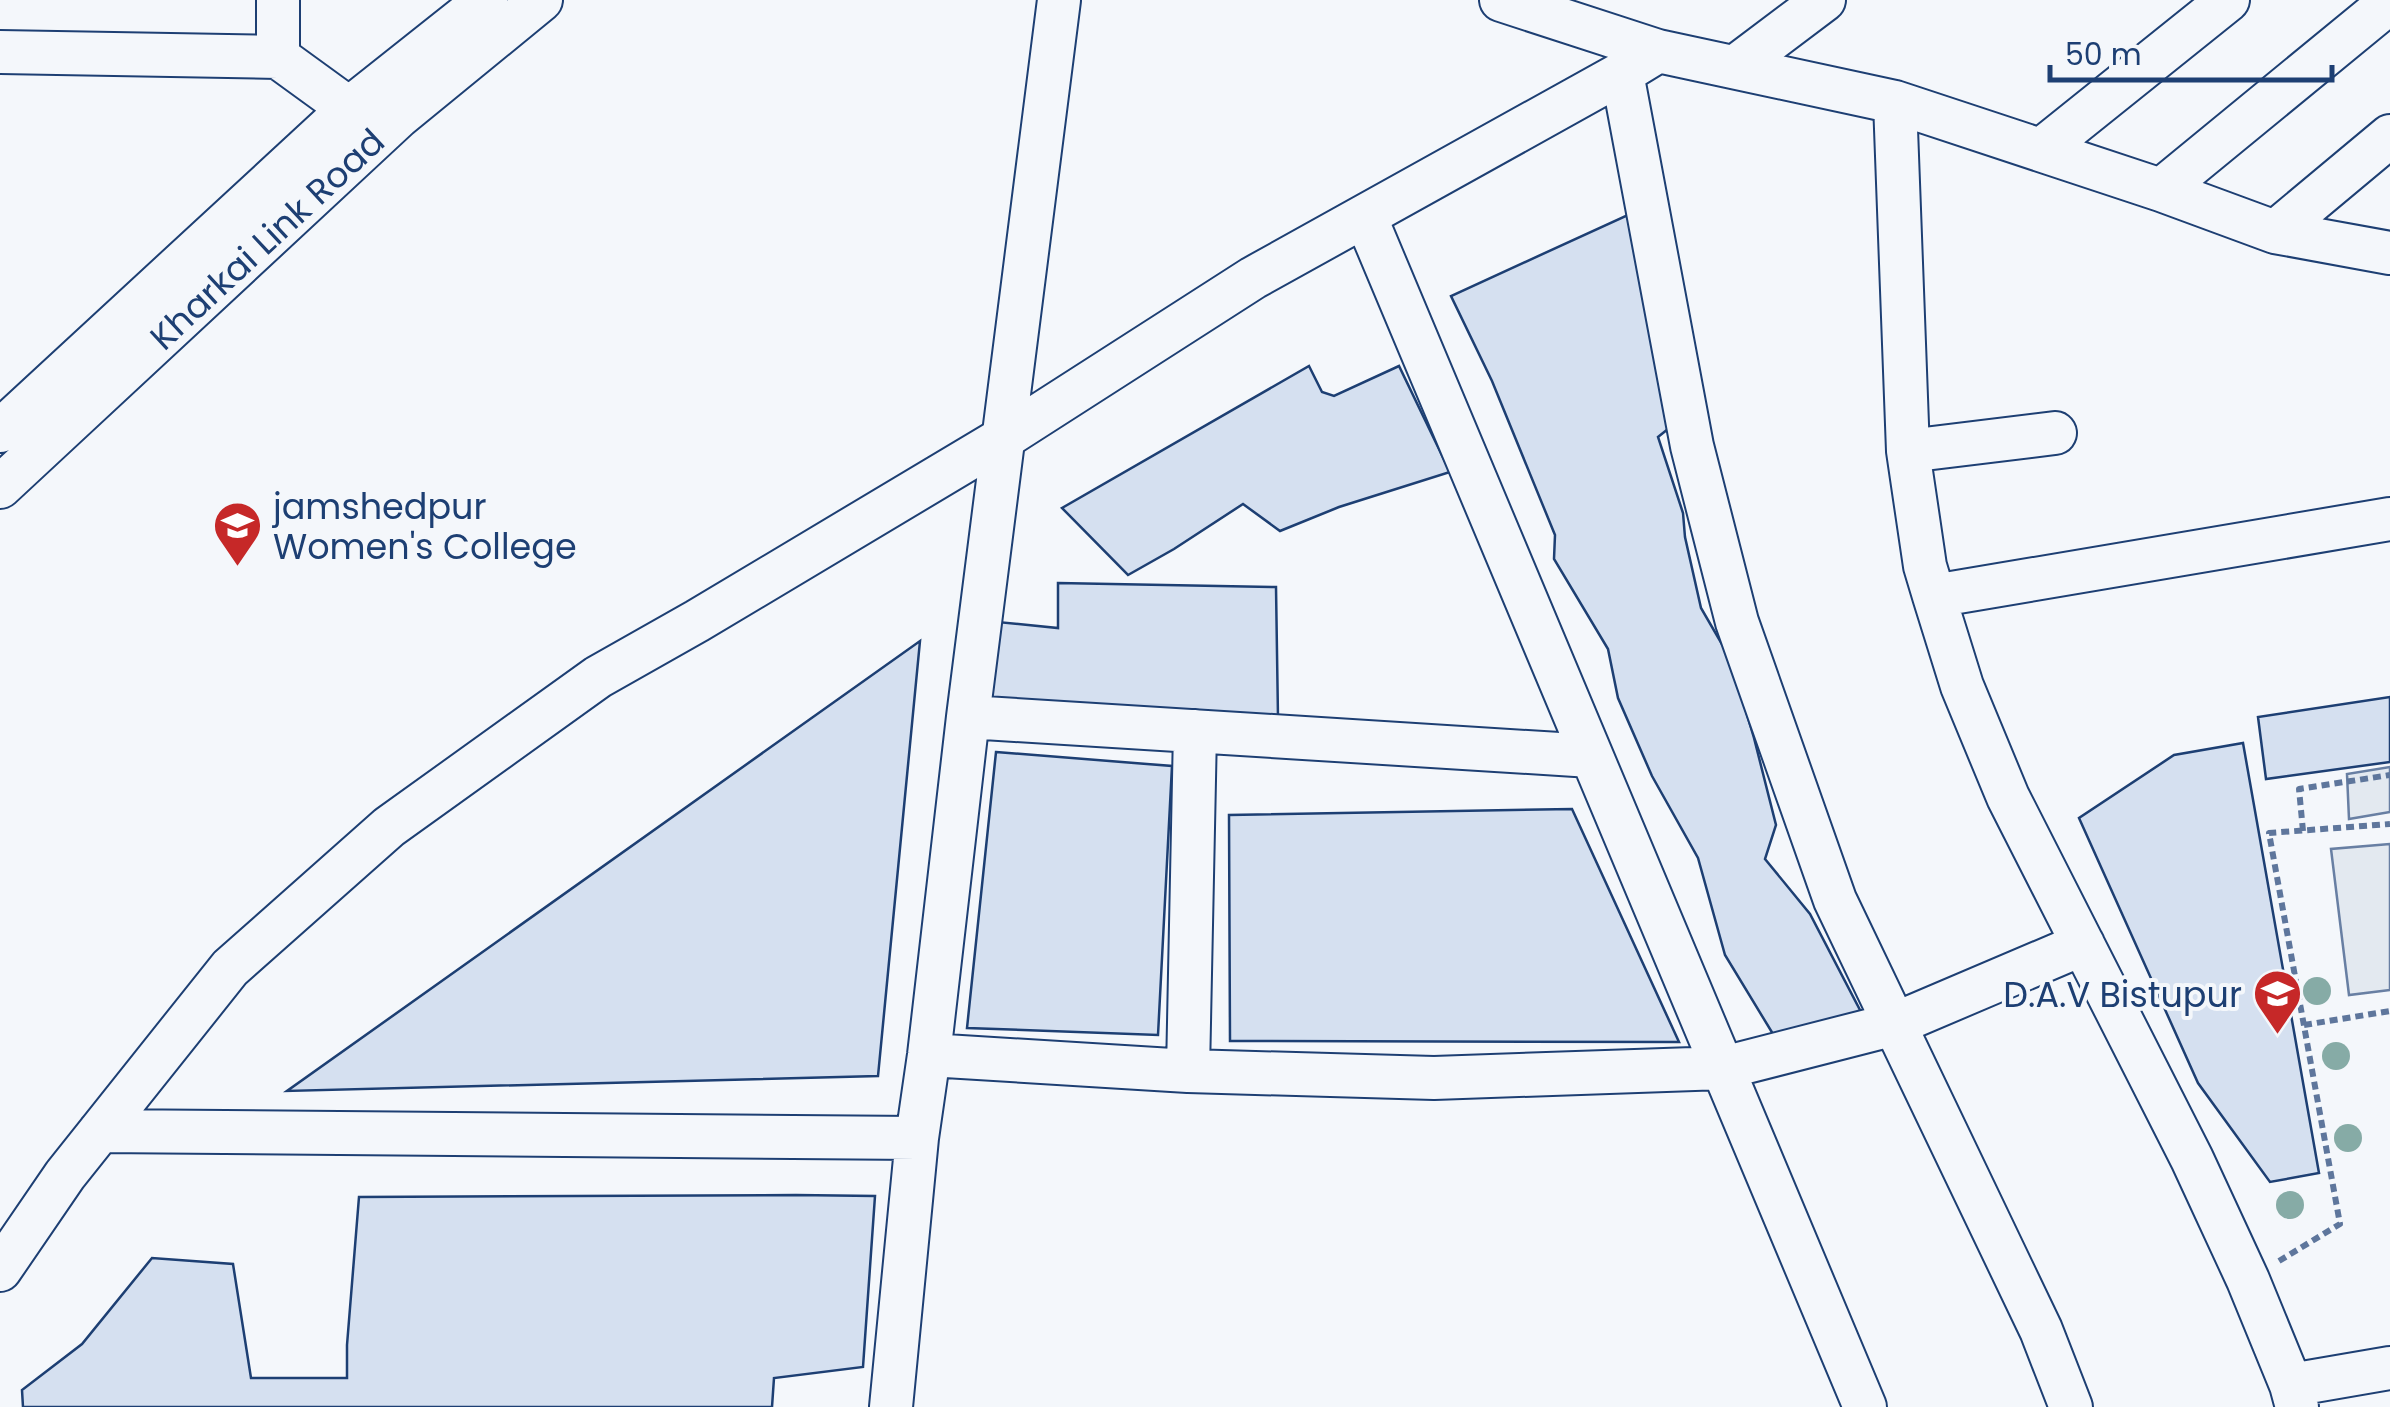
<svg xmlns="http://www.w3.org/2000/svg" width="2390" height="1407" viewBox="0 0 2390 1407" font-family="Poppins,sans-serif">
<rect width="100%" height="100%" fill="#f4f7fb"/>
<path fill="#e3e9f0" stroke="#687fa3" stroke-width="2.5" d="M2390,767v45l-41,7 -2,-45z
M2390,844v146l-41,5 -18,-146z"/>
<path fill="#d5e0f0" stroke="#1d3f73" stroke-width="2.5" d="M1630,214l43,211 -15,12 25,76 2,24 16,71 29,50 24,80 22,87 -11,34 45,55 51,98 -88,22 -48,-79 -27,-97 -46,-82 -34,-78 -10,-49 -54,-90 1,-24 -63,-154 -41,-85z
M1309,366l13,26 12,4 65,-30 51,106 -111,35 -59,24 -37,-27 -69,45 -46,26 -66,-67z
M1058,583l218,4 2,131 -291,-16 11,-80 60,6z
M920,641l-42,435 -591,15z
M2390,697v65l-124,17 -8,-62z
M2243,743l76,430 -49,9 -72,-99 -119,-265 95,-63z
M996,752l176,14 -14,269 -191,-7z
M1572,809l107,233 -449,-1 -1,-226z
M796,1195l79,1 -12,171 -89,11 -2,29h-749l-1,-17 60,-46 70,-86 81,6 18,114h96v-33l12,-148z"/>
<g fill="none" stroke-linecap="round" stroke-linejoin="round">
<defs>
<path id="minor" d="M1501,0l157,51 237,51 266,88 114,42 115,21
M0,52l278,5 95,69
M278,57v-57
M1735,67l89,-67
M1622,73l70,373 45,176 98,278 206,430 30,77
M1895,102l13,349 17,115 9,30 28,90 46,111 184,362 56,121 43,105 6,22
M2041,150l187,-150
M2161,190l229,-188
M1365,216l500,1191
M2275,232l115,-96
M0,431l350,-323 136,-108
M1908,451l147,-18
M0,487l398,-370 143,-117
M1934,596l456,-77
M968,717l623,39
M929,1055l259,16 246,7 289,-10 172,-44 188,-80
M1188,1071l7,-340
M100,1131l817,7
M0,1270l65,-95 165,-207 159,-141 209,-150 99,-56 308,-184 248,-159 369,-205 36,-22
M2291,1385l99,-17
M891,1407l26,-269 12,-83 39,-338 91,-717"/>
</defs>
<use href="#minor" stroke="#1d3f73" stroke-width="46"/>
<path stroke="#5e769c" stroke-width="6" stroke-dasharray="8 5" stroke-linecap="butt" d="M2303,831l-4,-42 91,-14
M2304,1025l86,-14
M2279,1261l61,-37 -71,-391 121,-9"/>
<use href="#minor" stroke="#f4f7fb" stroke-width="42"/>
</g>
<g fill="#86aba6">
<circle cx="2317" cy="991" r="14"/>
<circle cx="2336" cy="1056" r="14"/>
<circle cx="2348" cy="1138" r="14"/>
<circle cx="2290" cy="1205" r="14"/>
</g>
<defs>
<symbol id="university-pin" viewBox="-11 -11 22 30"><path d="M0 17L-7.5 6A9.5 9.5 0 1 1 7.5 6Z" fill="#c62828" stroke="#f4f7fb"/><path d="M0-5L7-2L0 1L-7-2ZM-4 1L0 2.5L4 1V4Q0 6-4 4Z" fill="#fff"/></symbol>
<symbol id="school-pin" viewBox="-11 -11 22 30"><path d="M0 17L-7.5 6A9.5 9.5 0 1 1 7.5 6Z" fill="#c62828" stroke="#f4f7fb"/><path d="M0-5L7-2L0 1L-7-2ZM-4 1L0 2.5L4 1V4Q0 6-4 4Z" fill="#fff"/></symbol>
</defs>
<g fill-rule="evenodd">
<use href="#university-pin" x="210" y="498" width="55" height="75"/>
<use href="#school-pin" x="2250" y="966" width="55" height="75"/>
</g>
<g text-anchor="middle" dominant-baseline="central" stroke-width="8" stroke-linejoin="round" paint-order="stroke">
<g font-size="35" fill="#1d3f73" stroke="#f4f7fb">
<text transform="translate(267 239) rotate(-43)">Kharkai Link Road</text>
</g>
<g font-size="35" fill="#1d3f73" stroke="#f4f7fb" text-anchor="start">
<text x="273" y="506">jamshedpur<tspan x="273" dy="40">Women's College</tspan></text>
<text x="2242" y="994" text-anchor="end">D.A.V Bistupur</text>
</g>
</g>
<path d="M2050 65v15h282v-15" fill="none" stroke="#1d3f73" stroke-width="5"/>
<text x="2065" y="65" font-size="30" fill="#1d3f73" stroke="#f4f7fb" stroke-width="8" paint-order="stroke">50 m</text>
</svg>
